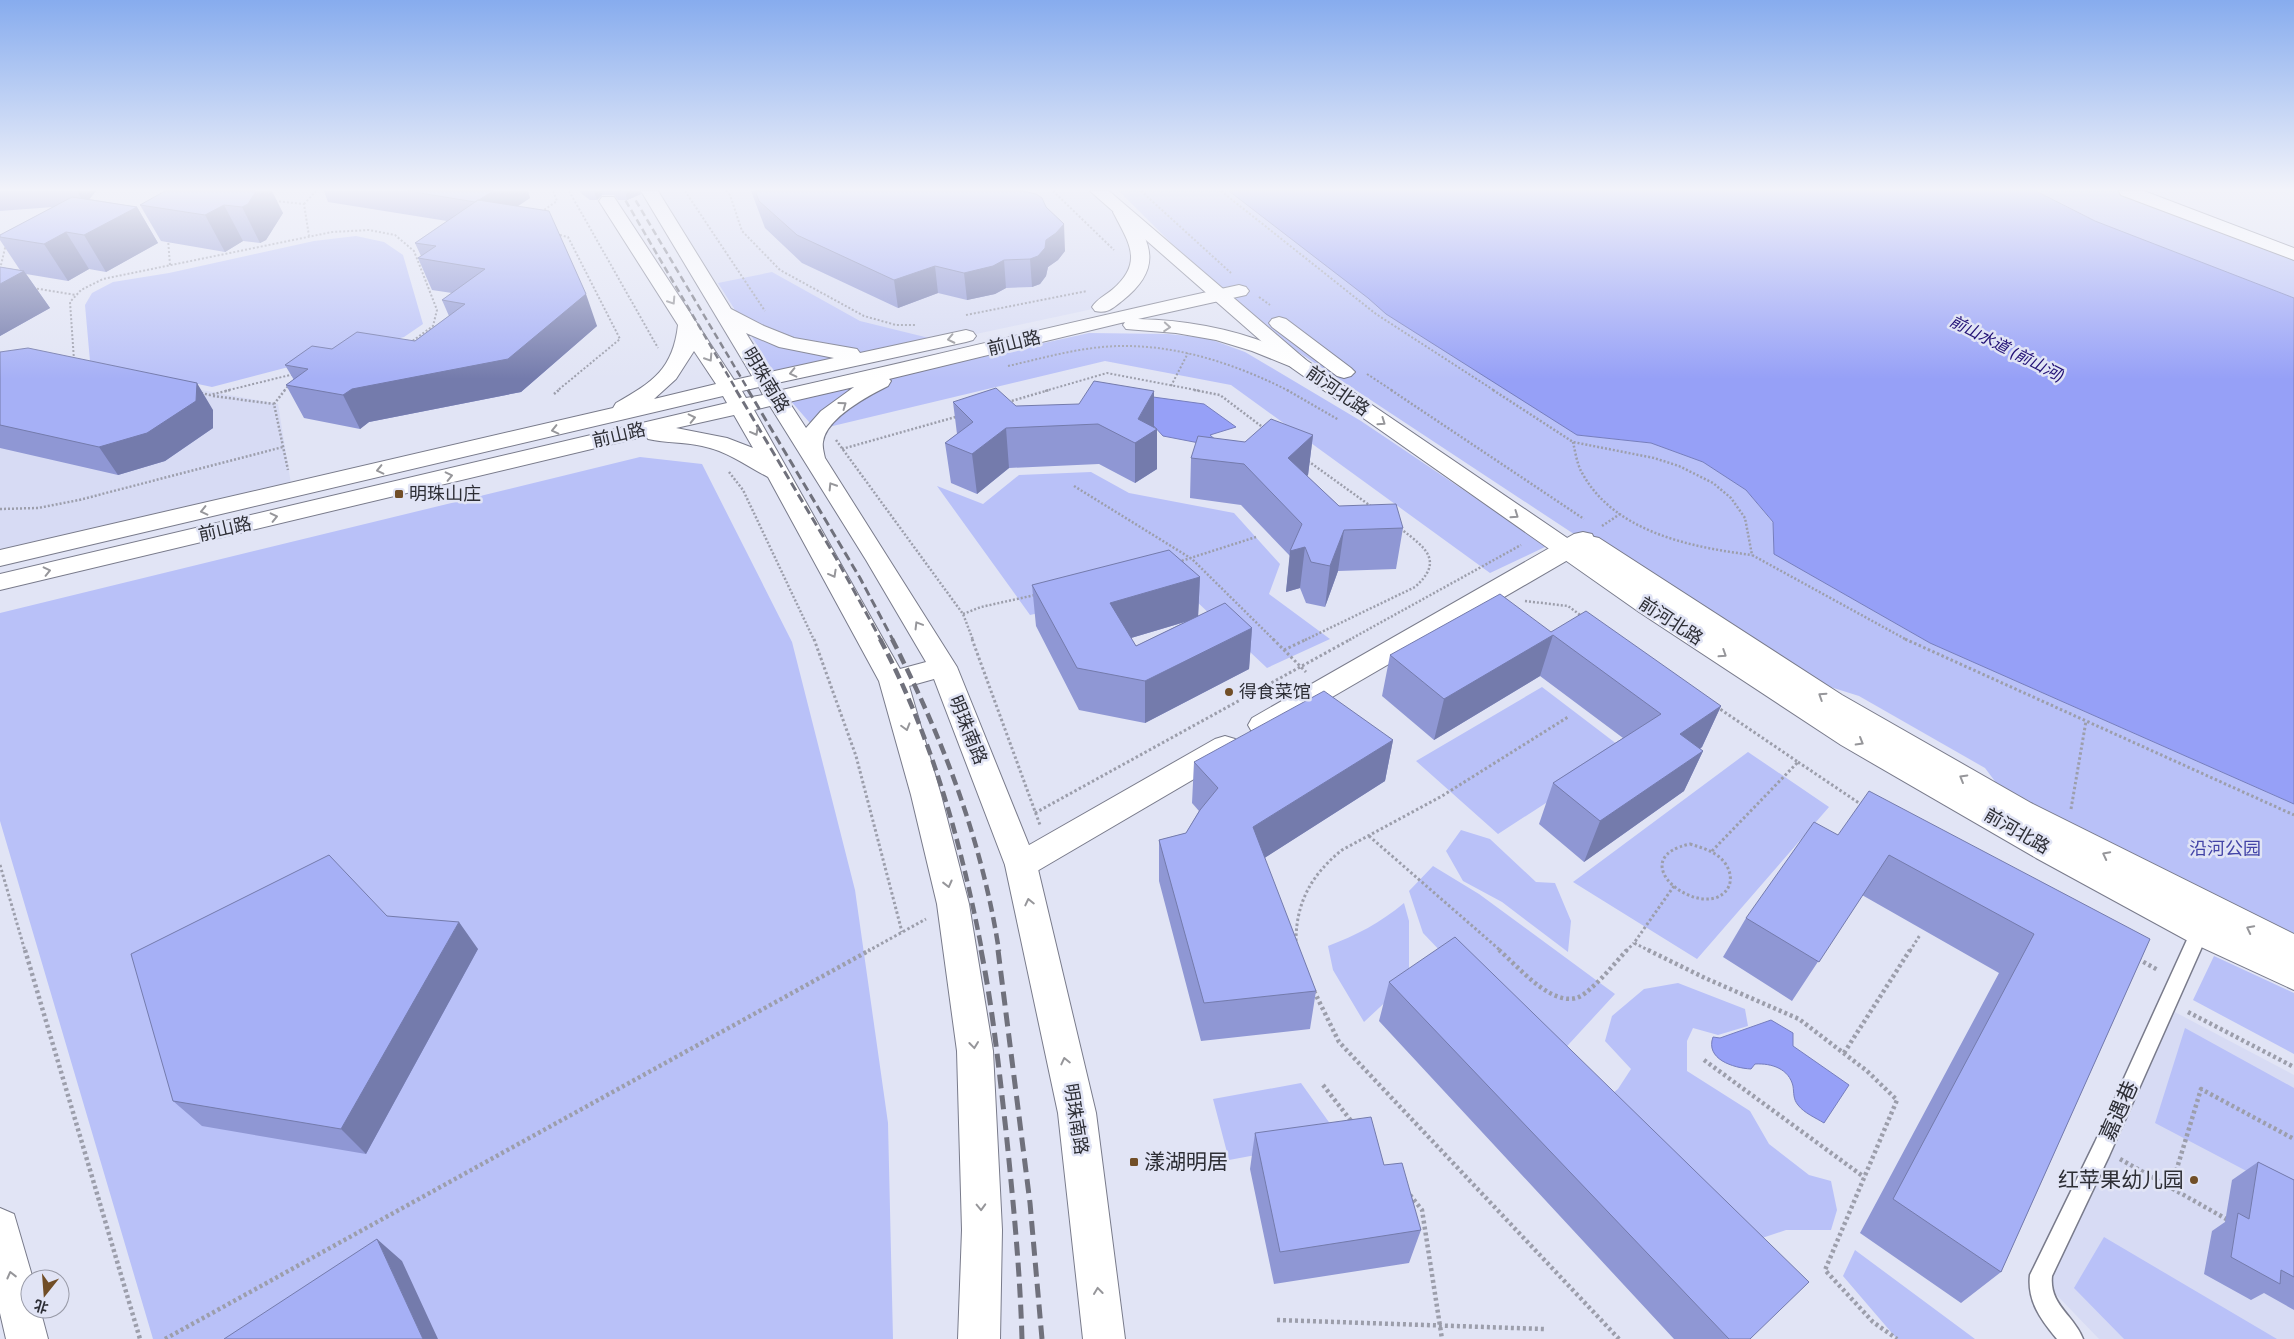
<svg xmlns="http://www.w3.org/2000/svg" width="2294" height="1339" viewBox="0 0 2294 1339" font-family="'Nunito Sans','Noto Sans SC',sans-serif">
<rect width="100%" height="100%" fill="#e1e4f5"/>
<path fill="#d7dbf4" d="M650,191h448l23,21 21,49 -40,46 -336,72z
M55,363l223,41 14,86 -292,67v-179z
M2171,1010l123,65v264h-195l-53,-55z"/>
<path fill="#b9c1f8" d="M1119,191h113l345,244 74,8 52,19 43,28 27,33 1,31 156,89 364,161v153l-276,-145 -33,-44 -126,-72 -76,-24 -488,-322 -106,-89z
M2038,191h90l166,63v44l-199,-77z
M356,236l28,6 19,13 20,69 -19,13 -192,50 -122,-26 -5,-56 7,-12 21,-11 56,-9 145,-32z
M772,272l88,49 69,17 -155,34 -56,-89z
M1089,333l79,1 39,4 38,14 116,69 186,125 -57,27 -259,-188 -126,-24 -289,69 -26,-30z
M640,457l62,7 90,178 63,248 33,233 5,216h-740l-153,-518v-208z
M1091,472l38,21 105,20 46,51 -11,30 61,45 -63,29 -91,-86 -146,33 -93,-129 46,18 36,-29z
M1542,687l84,64 -128,83 -82,-73z
M1748,752l81,55 -132,152 -124,-77z
M1461,830l29,9 46,43 19,1 16,38 -3,31 -66,-50 -39,-21 -17,-30z
M1433,866l46,28 136,100 -57,62 -31,-14 -104,-109 -14,-42z
M1404,903l5,18v59l-45,42 -31,-52 -5,-24c29,-11 52,-23 76,-43z
M2214,956l80,37v61l-101,-54z
M1678,983l67,26 3,17 -30,9 -25,-7 -6,13v30l63,40 19,33 40,31 22,6 6,29 -6,20h-45l-45,15 -147,-137 24,-19 13,-20 -26,-28 7,-25 32,-27z
M2185,1028l109,60v108l-139,-73z
M1301,1083l40,56 -112,21 -16,-61z
M2104,1237l173,102h-153l-50,-51z
M1855,1250l120,89h-78l-54,-63z"/>
<path fill="#96a0f7" stroke="#767ebd" d="M1229,191h807l59,30 199,77v506l-364,-161 -156,-89 -1,-32 -27,-32 -43,-28 -52,-19 -74,-8 -191,-121 -18,-16z
M1124,393l80,11 32,23 -26,8 15,13 -62,-12z
M1771,1020l22,13v13l56,39 -25,38c-8,-5 -20,-10 -26,-18 -5,-6 -4,-12 -5,-19 -4,-17 -21,-23 -38,-22l-4,5c-18,-1 -46,-10 -38,-32l7,1z"/>
<g fill="none" stroke-linecap="round" stroke-linejoin="round">
<defs>
<path id="lane" d="M2200,923l6,3 3,5 -100,225 -57,120c-3,29 22,39 31,63h-26c-16,-19 -30,-38 -27,-64l65,-133 96,-211 3,-5z"/>
<path id="street" d="M1583,532l9,2 3,6 -3,6 -320,186 -10,4 -10,-4 -4,-7 4,-7 322,-184z
M1225,736l10,3 5,8 -5,8 -203,119 -11,4 -11,-4 -5,-9 5,-9 205,-117z"/>
<path id="secondary" d="M1090,191h19l197,169 273,186 -1,-2 3,-6 9,-2 9,2 243,157 189,108 263,131v56l-106,-49 -152,-83 -195,-113 -202,-133 -347,-244z
M2119,191h25l150,57v12l-173,-65z
M1279,317l7,2 65,49 4,4 -4,4 -7,2 -7,-2 -65,-49 -3,-4 3,-4z"/>
<path id="primary" d="M641,191h17l73,118 33,17 30,12 63,11 3,4 106,-23 7,2 3,4 -3,4 -7,2 -189,41 5,7c153,-34 304,-72 457,-105l7,2 3,4 -3,4 -108,24c49,1 96,10 142,29 10,3 24,7 29,16l-3,4 -7,2 -47,-19 -36,-11 -40,-7 -50,-4 -3,-4 2,-3 -236,57 2,2 -3,5c-20,10 -62,32 -65,56 -1,5 1,11 2,16l132,209 80,198 59,248 29,226h-42l-25,-226 -53,-248 -71,-186 -25,7 32,109 28,109 24,147 9,179 -2,109h-42l4,-109 -5,-179 -20,-147 -26,-109 -32,-114 -111,-204c-22,-11 -40,-26 -66,-31 -18,-4 -36,-3 -54,-7l-2,-3 -646,154v-16l727,-171 -4,-7 -723,170v-16l613,-142 3,-5c37,-21 57,-34 62,-78l-79,-124 3,-4h12l120,183 18,-4zM746,333l33,14 55,11 -64,14zM694,351l22,33 -62,15 22,-20zM759,387l4,8 -17,3 -4,-7zM854,387l-33,24 -15,17 -17,-26zM770,406l96,154 60,102 -26,7 -146,-259zM734,415l19,33 -26,-10 -51,-10z
M1122,207l6,1c26,38 33,62 -6,93 -9,7 -15,13 -27,10l-3,-4c5,-8 14,-12 21,-18 31,-27 16,-46 0,-77l3,-4z"/>
<path id="highway" d="M0,1208l14,6 19,65h-3v30h10l8,30h-42l-6,-26z"/>
</defs>
<use href="#lane" stroke="#797b8b" stroke-width="3"/>
<use href="#street" stroke="#797b8b" stroke-width="2"/>
<use href="#secondary" stroke="#797b8b" stroke-width="2"/>
<use href="#primary" stroke="#797b8b" stroke-width="2"/>
<use href="#highway" stroke="#797b8b" stroke-width="2"/>
<path stroke="#9c9eab" stroke-width="2" stroke-dasharray="2 2" stroke-linecap="butt" d="M569,191l89,157
M685,191l80,120
M726,191l4,4 12,36 38,39 84,46 32,9h19
M1053,191l61,59
M1141,191l90,82
M1221,191l155,123 119,77
M275,201l29,3 5,32
M304,204l12,-13
M541,212l16,-11 -4,-10
M556,234l12,3 52,102 -63,52
M168,239l2,26
M0,269l6,-25
M33,288l43,7
M1259,297l11,8
M966,315l121,-24
M74,360l-4,-58 11,-12 22,-11 229,-47 37,-2 26,5 19,16 23,59 -4,16 -22,16
M1008,366c31,-7 62,-16 94,-19 65,-6 130,15 187,44
M1367,374l26,17
M1171,386l17,-33
M225,391l69,-17
M284,391l4,-5
M1045,391l62,-18 94,18"/>
<path stroke="#9c9eab" stroke-width="2.5" stroke-dasharray="2 2" stroke-linecap="butt" d="M285,390l-11,14 14,66
M1194,390l26,5 45,34
M1287,390l52,30
M1391,390l193,129
M1493,390l80,52 81,16 25,8 34,17 18,15 14,20 7,37 155,85
M201,393l9,2 20,-5
M554,394l5,-4
M213,396l61,8
M1008,402l41,-12
M836,440l127,174 10,26
M1573,442c2,9 4,21 8,29 32,61 109,76 171,84
M842,449l117,-33
M1308,461l64,46
M729,472l14,18 71,150
M1074,486l118,73 82,81
M0,509l38,-1 41,-8 204,-53
M1602,526l18,-12
M1178,562l78,-25
M1525,601l43,5 15,11
M963,614l18,-7 54,-12
M1305,640l110,-53c29,-26 11,-39 -14,-58
M1349,640l172,-95"/>
<path stroke="#9c9eab" stroke-width="3" stroke-dasharray="2.5 2.5" stroke-linecap="butt" d="M814,639l42,117 46,176
M972,639l68,186
M1273,639l33,33
M1905,639l389,176
M1284,650l23,-11
M1798,762l64,43
M2071,809l15,-88
M1035,813l316,-174
M1369,836l132,115
M1690,844c10,3 20,6 28,12 16,12 18,35 -3,42 -33,9 -86,-41 -25,-54z
M1712,851l86,-89 -81,-55
M0,865l25,86
M1296,941c0,-39 16,-67 46,-91l100,-54 126,-79
M868,951l58,-32
M1626,951l8,-8
M1650,951l-16,-8 40,-57
M1910,951l10,-16"/>
<path stroke="#9c9eab" stroke-width="4.5" stroke-dasharray="3 3" stroke-linecap="butt" d="M25,950l115,389
M1499,950c20,17 58,64 85,44 16,-12 30,-30 43,-44
M1648,950l57,28 94,41 68,52 30,29 -72,170 48,52 24,17
M2138,959l20,11
M1314,991l25,51 280,297
M2188,1012l106,55
M1844,1053l66,-103
M1704,1060l160,117
M1323,1085l29,37
M2120,1159l108,61
M2171,1188l30,-99 93,50
M1410,1195l12,15 20,129
M1277,1320l267,9
M165,1339l705,-389"/>
<use href="#lane" fill="#fff" fill-rule="evenodd"/>
<use href="#street" fill="#fff" fill-rule="evenodd"/>
<use href="#secondary" fill="#fff" fill-rule="evenodd"/>
<use href="#primary" fill="#fff" fill-rule="evenodd"/>
<use href="#highway" fill="#fff" fill-rule="evenodd"/>
<path stroke="#70717c" stroke-width="2.5" stroke-dasharray="7 4" stroke-linecap="butt" d="M620,191l117,200
M630,191l119,200"/>
<path stroke="#70717c" stroke-width="3" stroke-dasharray="9 4.5" stroke-linecap="butt" d="M736,390l100,168 45,82
M748,390l112,188 33,62"/>
<path stroke="#70717c" stroke-width="4.5" stroke-dasharray="11 5.5" stroke-linecap="butt" d="M880,639c52,98 81,203 102,312
M892,639c51,100 90,201 107,312"/>
<path stroke="#70717c" stroke-width="5" stroke-dasharray="14 7" stroke-linecap="butt" d="M981,950c12,60 18,120 25,181 7,69 14,138 16,208
M998,950l32,253 12,136"/>
</g>
<path fill="#8f97d4" fill-rule="evenodd" d="M0,191h96l-7,8 48,8 21,36 -52,29 -17,-3 -21,12 -42,-7 24,34 -50,28v-69l20,3 -20,-30v-5l53,-28 -53,4z
M165,191l118,22 -17,27 -6,3 -17,-2 -18,11 -64,-11 -21,-36z
M324,191h204l2,7 -12,8 79,120 -76,66 -152,30 -9,7 -56,-11 -18,-33 8,-5 -9,-15 47,-16 83,-8 34,-25 -7,-16 10,-7 -20,-3 -14,-32 3,-2 -6,-13 32,-22 -119,-19z
M580,191h60l1,3 -14,6h-9l-4,-5h-12l-5,5h-7l-8,-6z
M751,191h272l42,60 -7,9 -10,7 -2,9 -6,8 -8,3 -26,1 -11,6 -28,6 -29,-7 -40,15 -96,-45 -37,-35z
M0,352l213,58v18l-48,33 -47,14 -118,-27z
M953,402l63,4 138,21 3,42 -22,14 -36,-19 -90,4 -32,26 -26,-11 -6,-40 12,-9z
M1313,435l-5,40 -1,1 32,30 64,22 -7,41 -58,2 -13,36 -19,-4 -6,-15 -14,4 4,-36 -49,-51 -51,-7 1,-40 54,-16z
M1200,577l-2,39 54,12 -3,41 -104,54 -66,-13 -43,-84 -4,-41zM1185,622l-49,24 -5,-8z
M1551,632l170,74 -19,41 -2,2 3,2 -19,40 -100,71 -45,-38 14,-41 70,-45 -83,-62 -106,64 -52,-44 8,-41z
M1393,740l-8,41 -121,77 52,133 -6,38 -109,12 -42,-160v-41l27,-7 13,-22 -7,-8 2,-41z
M1838,835l312,104 -149,333 -40,31 -101,-70 139,-260 -137,-78 -70,106 -69,-44 23,-39z
M387,916l91,33 -112,205 -164,-28 -29,-25z
M1389,982l362,357h-77l-295,-318z
M1255,1133l129,32 37,65 -12,33 -135,21 -24,-115z
M2258,1162l36,18v130l-30,-17 -13,7 -47,-26 8,-43 13,-9 7,-42z"/>
<path fill="#747bac" d="M77,191h19l-11,14z
M256,191h16l11,22 -17,27 -6,3 -18,-36z
M493,191h35l2,7 -44,29 -10,-25z
M594,191h7l1,4 -5,5z
M625,191h15l1,3 -14,6z
M224,205l19,36 -18,11 -20,-37z
M137,207l21,36 -52,29 -22,-37z
M1064,224l1,27 -7,9 -10,7 -2,9 -6,8 -8,3 -2,-28 16,-19z
M66,232l23,37 -21,12 -24,-37z
M1004,260l2,28 -11,6 -28,6 -3,-27z
M935,266l3,27 -40,15 -4,-28z
M24,271l26,37 -50,28v-52z
M586,294l11,32 -76,66 -152,30 -9,7 -17,-34 9,-6z
M197,383l16,27v18l-48,33 -47,14 -19,-28z
M1154,391v39l3,-1v40l-22,14v-40l3,-24z
M1006,428l3,40 -32,26 -5,-40z
M1313,435l-5,40 -24,23 4,-40z
M1344,530l-6,41 -13,36 5,-41z
M1305,547l-5,41 -14,4 4,-41z
M1200,577l-2,41 -87,26 -1,-41z
M1252,628l-3,41 -104,54v-42z
M1553,635l-13,41 -106,64 10,-41z
M1721,706l-19,41 -40,28 18,-41z
M1393,740l-8,41 -136,87 4,-41z
M1703,751l-19,40 -100,71 16,-41z
M459,922l19,27 -112,205 -25,-25z
M377,1239l25,22 36,78h-15z"/>
<path fill="#a6b0f6" stroke="#747bac" d="M165,191h91l-8,13 -6,3 -18,-2 -19,10 -65,-10z
M408,191h85l-14,9h-1l-3,2z
M755,191h268l13,3 6,4 4,9 18,17 -8,9 -10,7 -1,8 -7,8 -8,3 -26,1 -11,6 -29,7 -29,-7 -41,14 -97,-45 -38,-34z
M72,197l65,10 -53,28 -18,-3 -22,12 -44,-7v-2z
M478,200l71,11 37,83 -78,65 -156,30 -9,6 -57,-10 22,-16 -23,-4 27,-19 20,3 25,-17 58,9 50,-37 -23,-4 43,-31 -67,-11 18,-12 -21,-3z
M0,267l24,4 -24,13z
M28,348l169,35 -1,18 -49,32 -48,14 -99,-22v-73z
M1094,381l60,10 -16,28 19,10 -22,14 -37,-19 -92,4 -34,26 -27,-11 28,-21 -20,-20 43,-14 20,18 63,-2z
M1271,419l42,16 -25,23 51,48 57,-2 7,24 -59,2 -14,36 -19,-4 -6,-15 -15,4 12,-27 -58,-60 -53,-6 7,-22 47,6z
M1169,550l31,27 -90,26 26,43 89,-43 27,25 -107,53 -68,-13 -45,-83z
M1500,594l51,38 35,-21 135,95 -41,28 23,17 -103,70 -47,-38 108,-69 -108,-79 -109,64 -54,-44z
M1324,691l69,49 -140,87 63,164 -112,12 -45,-163 27,-7 14,-23 18,-22 -24,-26z
M1869,791l281,148 -149,333 -108,-73 141,-265 -145,-79 -70,107 -73,-44 68,-96 24,13z
M329,855l58,61 72,6 -118,207 -168,-28 -42,-147z
M1455,937l354,345 -59,57h-21l-340,-357z
M1371,1117l13,48 18,-2 19,67 -141,22 -25,-119z
M2258,1162l36,18v97l-13,-7 -1,14 -49,-27 7,-44 11,6z
M377,1239l46,100h-199z"/>
<defs><path id="oneway-chevron" d="M-2-3.5L2.5 0L-2 3.5" fill="none" stroke-width="1.6" stroke-linecap="round" stroke-linejoin="round" transform="scale(1.25)"/></defs>
<g stroke="#96969a">
<use href="#oneway-chevron" transform="translate(672 301) rotate(57)"/>
<use href="#oneway-chevron" transform="translate(1167 327) rotate(4)"/>
<use href="#oneway-chevron" transform="translate(951 339) rotate(168)"/>
<use href="#oneway-chevron" transform="translate(709 358) rotate(57)"/>
<use href="#oneway-chevron" transform="translate(793 373) rotate(167)"/>
<use href="#oneway-chevron" transform="translate(843 405) rotate(-36)"/>
<use href="#oneway-chevron" transform="translate(692 418) rotate(-13)"/>
<use href="#oneway-chevron" transform="translate(1382 422) rotate(35)"/>
<use href="#oneway-chevron" transform="translate(555 430) rotate(167)"/>
<use href="#oneway-chevron" transform="translate(755 432) rotate(61)"/>
<use href="#oneway-chevron" transform="translate(380 470) rotate(167)"/>
<use href="#oneway-chevron" transform="translate(449 476) rotate(-13)"/>
<use href="#oneway-chevron" transform="translate(832 486) rotate(-122)"/>
<use href="#oneway-chevron" transform="translate(204 511) rotate(167)"/>
<use href="#oneway-chevron" transform="translate(1515 515) rotate(35)"/>
<use href="#oneway-chevron" transform="translate(274 517) rotate(-13)"/>
<use href="#oneway-chevron" transform="translate(47 571) rotate(-13)"/>
<use href="#oneway-chevron" transform="translate(833 574) rotate(61)"/>
<use href="#oneway-chevron" transform="translate(918 625) rotate(-121)"/>
<use href="#oneway-chevron" transform="translate(1723 654) rotate(33)"/>
<use href="#oneway-chevron" transform="translate(1822 696) rotate(-147)"/>
<use href="#oneway-chevron" transform="translate(906 727) rotate(74)"/>
<use href="#oneway-chevron" transform="translate(1860 742) rotate(30)"/>
<use href="#oneway-chevron" transform="translate(1963 778) rotate(-150)"/>
<use href="#oneway-chevron" transform="translate(2106 855) rotate(-153)"/>
<use href="#oneway-chevron" transform="translate(948 884) rotate(76)"/>
<use href="#oneway-chevron" transform="translate(1029 902) rotate(-103)"/>
<use href="#oneway-chevron" transform="translate(2250 929) rotate(-153)"/>
<use href="#oneway-chevron" transform="translate(974 1045) rotate(83)"/>
<use href="#oneway-chevron" transform="translate(1065 1061) rotate(-103)"/>
<use href="#oneway-chevron" transform="translate(981 1207) rotate(88)"/>
<use href="#oneway-chevron" transform="translate(11 1275) rotate(-104)"/>
<use href="#oneway-chevron" transform="translate(1098 1291) rotate(-97)"/>
</g>
<linearGradient id="sky" x2="0" y2="1"><stop stop-color="#87acee"/><stop offset="0.5" stop-color="#f2f3fa"/><stop offset="1" stop-color="#f2f3fa" stop-opacity="0"/></linearGradient>
<rect width="2294" height="379" fill="url(#sky)"/>
<g fill="#714e27" stroke="#e1e4f5" stroke-width="2">
<rect x="394" y="489" width="10" height="10" rx="2.5"/>
<circle cx="1229" cy="692" r="5"/>
<rect x="1129" y="1157" width="10" height="10" rx="2.5"/>
<circle cx="2194" cy="1180" r="5"/>
</g>
<g text-anchor="middle" dominant-baseline="central" stroke-width="5" stroke-linejoin="round" paint-order="stroke">
<g font-size="16" font-style="italic" fill="#200f74" stroke="#e1e4f5">
<text transform="translate(2007 349) rotate(27)">前山水道 (前山河)</text>
</g>
<g font-size="18" fill="#2d2e35" stroke="#e1e4f5">
<text transform="translate(1014 343) rotate(-14)">前山路</text>
<text transform="translate(766 380) rotate(59)">明珠南路</text>
<text transform="translate(1338 391) rotate(35)">前河北路</text>
<text transform="translate(619 435) rotate(-13)">前山路</text>
<text transform="translate(225 529) rotate(-13)">前山路</text>
<text transform="translate(1671 621) rotate(33)">前河北路</text>
<text transform="translate(968 730) rotate(68)">明珠南路</text>
<text transform="translate(2017 831) rotate(30)">前河北路</text>
<text transform="translate(1076 1119) rotate(81)">明珠南路</text>
</g>
<g font-size="18" fill="#2d2e35" stroke="#e1e4f5" text-anchor="start">
<text x="409" y="494">明珠山庄</text>
<text x="1239" y="692">得食菜馆</text>
</g>
<g font-size="18" fill="#4344a7" stroke="#e1e4f5">
<text x="2225" y="849">沿河公园</text>
</g>
<g font-size="21" fill="#2d2e35" stroke="#e1e4f5">
<text transform="translate(2119 1111) rotate(-66)">嘉遇巷</text>
</g>
<g font-size="21" fill="#2d2e35" stroke="#e1e4f5" text-anchor="start">
<text x="1144" y="1162">漾湖明居</text>
<text x="2184" y="1180" text-anchor="end">红苹果幼儿园</text>
</g>
</g>
<g transform="translate(45 1294) rotate(197)"><circle r="24" fill="#e1e4f5" stroke="#999ba8"/>
<path d="M0-4L9 19L0 12L-9 19Z" fill="#714e27"/>
<text y="-8" font-size="14" font-weight="bold" text-anchor="middle" fill="#2d2e35">北</text>
</g>
</svg>
